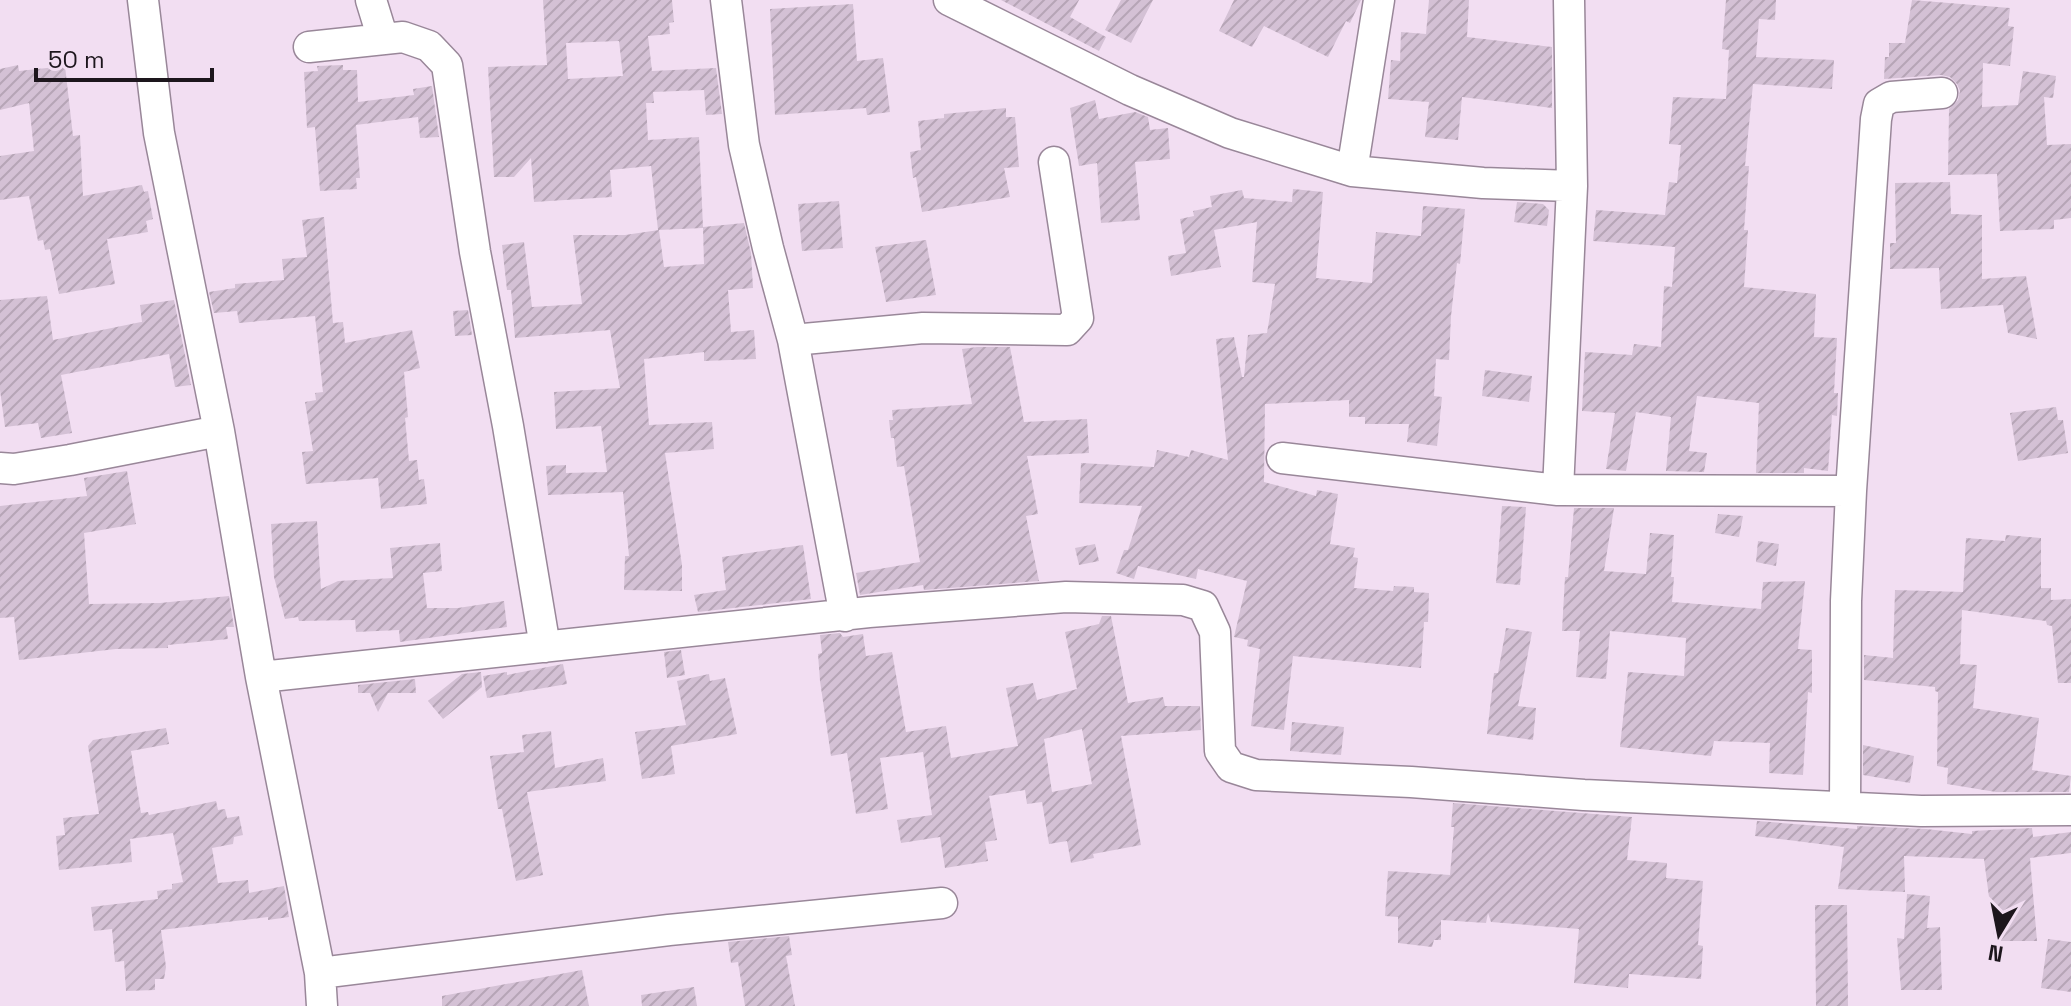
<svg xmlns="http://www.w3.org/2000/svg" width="2071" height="1006" viewBox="0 0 2071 1006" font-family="'Space Grotesk',sans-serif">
<defs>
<pattern id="building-hatch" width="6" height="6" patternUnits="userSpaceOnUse" patternTransform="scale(2)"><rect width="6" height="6" fill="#d4c1d5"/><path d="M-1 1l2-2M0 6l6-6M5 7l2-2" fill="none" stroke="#b6a5b6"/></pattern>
</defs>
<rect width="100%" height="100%" fill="#f2def2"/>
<path fill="url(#building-hatch)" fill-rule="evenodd" d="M543,0h129l2,22 -5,1 1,11 -22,2 4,35 64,-3 6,46 -16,1 -2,-25 -51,2 1,11h-8l2,37 51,-3 4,90 41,-4 7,30 2,35 -25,2 3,42 23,-2 2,29 -52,2v-9l-60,7 5,66 63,-3 2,27 -49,4 17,112v26l-58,-1 1,-34h4l-6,-64 -75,3 -2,-29 20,-1v8l41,-1 -6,-46 -45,3 -2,-37 66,-4 -10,-58 -95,8 -4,-48h-4l-5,-45 22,-3 8,65 50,-3 -9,-69h52l34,-5 5,37 40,-3 -1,-36 -45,2 -7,-64 -41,4 2,27 -78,5 -3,-44 -17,19h-20l-6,-110 59,-2zM619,41l4,35 -55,3 -2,-36z
M1001,0h78l-9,17 36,20 -7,14z
M1121,0h32l-22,43 -26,-13z
M1234,0h127l-11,23 -4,-2 -18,36 -64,-31 -12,21 -33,-16z
M1429,0h40l-2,37 85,10v61l-90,-11 -4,43 -33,-3 4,-35 -41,-3 3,-39 9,1 1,-29 25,2z
M1726,0h50l-1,20 -16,-1 -3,38 78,3 -2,29 -79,-5 -8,82h4l-5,64h4l-4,57 72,7 -2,43 23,1 -3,55h4l-1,23 -5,-1 -4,56 -24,-3v5h-48l3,-70 -62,-7 -8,55 18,2 -3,19 -38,-1 5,-54 -35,-5 -10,59 -20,-2 9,-56 -33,-2 3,-59 47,3 2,-11 27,3 3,-61 8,1 3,-40 -82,-6 3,-31 69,5 4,-33 8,1 4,-38 -12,-1 4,-47 53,2 3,-49 -7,-1z
M1912,0l98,8 -2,18 6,1 -4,39 -27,-3 -1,44 36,-2 5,-34 33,5 -3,22 -9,-1 3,48 24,-1v74l-17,2v9l-54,2 -3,-57 -49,1 1,-66 9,-9 2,-9 -3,-7 -7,-7 -9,-2 -57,4 1,-22h4v-14h16z
M853,4l4,57 26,-3 7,54 -23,3 -1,-7 -91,7 -5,-106z
M18,65l1,6 46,-5 8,70 7,-1 3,61 59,-11 2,7 4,-1 5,28 -7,2 2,11 -41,7 8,45 -56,10 -9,-45 -5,1 -2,-10 -5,1 -9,-45 -29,4v-44l34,-5 -5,-48 -29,7v-41z
M343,65v5h14l1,32 56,-7 -1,-6 19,-3 7,51 -19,1 -2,-21 -62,8 4,53h-4l1,11 -37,2 -5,-64 -8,1 -3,-56 14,-1 -1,-5z
M1095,100l4,19 36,-7 13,5 2,13 18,-2 2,31 -35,3 5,58 -39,3 -4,-60 -18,3 -9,-58z
M1006,108v9h9l4,50 -15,1 6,29 -88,15 -6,-35 -3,1 -3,-26 11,-2 -3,-29 26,-3v-4z
M1950,182l1,32 31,1v64l44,-3 11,63 -29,-6 -5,-28 -62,4 -2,-41 -49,1v-26h6l-1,-60z
M1293,189l30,3 -7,86 56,5 4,-51 45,4 2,-30 42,3 -5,55 -3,-1 -6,53 -2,44 -13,-1 -2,37 8,1 -5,49 -30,-4 2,-18h-44v-7h-16v-17l-84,4 -1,78 52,14 1,-6 21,4 -8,50 25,4 -2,9 5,1 -4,30 39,3 1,-5 20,1v5l15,1 -1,29h-4l-3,46 -128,-12 -9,74 -33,-4 9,-77 -13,-3 1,-6 -14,-3 13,-56 -49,-12 -2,10 -58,-13 -4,13 -18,-6 8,-23h4l14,-44 -63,-3 2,-40 73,4 3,-17 32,7 2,-7 37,10 -12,-121 18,-2 8,40h2l4,-42 19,-2 8,-49 -23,-2 5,-60 -43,8 7,37 -50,9 -3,-20 18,-3 -6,-34 14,-3 -1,-5 19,-4 -2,-11 32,-6 2,8 48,4z
M839,201l4,47 -41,3 -4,-47z
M1517,202l26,2 6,6 -2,16 -33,-4z
M324,217l9,106 10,-1 2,21 67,-13 8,38 -16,4 4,45 -3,1 4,43 8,-1 2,20 5,-1 3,25 -46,5 -3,-31 -72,6 -4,-32 11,-1 -8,-49 11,-2 -1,-7 8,-1 -8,-76 -76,7 -2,-12 -23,2 -5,-21 26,-4v-4l49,-4 -2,-21 25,-2 -5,-37z
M926,240l10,55 -50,7 -11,-55z
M47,296l6,44 93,-19 -4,1 -2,-17 34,-5 17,85 -16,2 -6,-33 -108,21 11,58 -31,5 -3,-15 -33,4 -5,-37v-90z
M468,310l4,25 -17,1 -2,-25z
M977,347h33l14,75 63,-3 2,34 -62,3 11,58 -12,2 13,65 -115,9 -1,-5 -63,10 -4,-22 64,-11 -16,-96 -7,1 -3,-29h-3l-2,-18h4l-1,-10 80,-6 -10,-55z
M1485,370l47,6 -3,26 -47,-6z
M2056,407l2,13h5l5,33 -50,8 -8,-48z
M127,471l9,53 -52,9 5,71 71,-1 69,-7 5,31h-8l2,12 -60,6v3l-52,1 -97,11 -5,-43 -14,1v-112l87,-10 -3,-18z
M1502,506l24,1 -6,78 -24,-2z
M1574,508h40l-10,63 42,3 4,-41 24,2 -3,42h3l-2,25 89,7 2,-27 42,-1 -7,68 14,1v43l-4,-1 -5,83 -34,-2 1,-30 -56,-2 -3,15 -91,-9 8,-75 56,4 2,-38 -76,-7 -4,48 -30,-2 4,-46h-18l3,-54h3z
M1718,514l25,2 -4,21 -24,-4z
M317,521l4,68 17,-8 55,-3 -3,-30 50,-5 2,28 -19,2 4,35h31l46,-7 3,26 -107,15 -1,-12 -43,2 -1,-12 -56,1 -1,-4 -13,2 -11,-42 -3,-53z
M2006,535l35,3v50h10v12l20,-1v84h-13l-6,-57 -5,-1 -1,-4 -84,-11 -2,54 17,1 -4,43 66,10 -7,52 39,6 -2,16h-73l-49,-8 1,-16 -11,-2 1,-74 -3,-1v-4l-71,-7v-25l29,3 2,-68 68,2 3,-54 39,3z
M1758,541l21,3 -3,22 -20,-4z
M1095,544l4,17 -20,4 -4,-17z
M803,545l8,54 -113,13 -4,-17 32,-5 -4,-33z
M1102,616h9l17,87 35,-6 2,9h35l1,24 -80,6 20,109 -48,9 1,4 -23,5 -4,-22 -18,3 -7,-42 -15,2 -2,-14 -36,6 8,44 -12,2 3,19 -43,7 -5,-31 -39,6 -4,-23 35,-5 -9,-63 -43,6 8,51 -32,5 -9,-61 -16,3 -11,-75 -2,-27 4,-1 -2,-18 20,-2 3,4 20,-3 3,22 26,-4 14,80 40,-6 5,32 67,-12 -12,-58 27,-5 4,17 40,-11 -12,-57 34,-8zM1082,729l10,55 -40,8 -8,-53z
M1506,628l26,4 -14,74 18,2 -3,32 -46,-6 7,-61h4z
M681,650l4,25 -18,3 -3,-26z
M563,664l4,20 -80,14 -4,-22 24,-4v3z
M481,672l1,15 -39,32 -15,-18 34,-27z
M709,674l1,7 15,-3 12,56 -66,12 4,28 -33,5 -7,-47 51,-7 -9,-44z
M415,679l1,14h-28l-10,19 -8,-19h-12v-8z
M1292,722l52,5 -3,28 -51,-4z
M166,728l3,16 -38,7 10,62 7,-1 1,3 67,-14 2,9 7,-1 2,9 12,-2 4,19 -9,2 -1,7 -21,4 6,35 30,-3 1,13 35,-7 5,31 -21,3v-3l-107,13 5,37 -2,12h-9v11l-29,1 -2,-30 -9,1 -3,-33 -18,2 -3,-24 67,-8 -1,-8 15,-2v-5l11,-2 -10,-49 -43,6 2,23 -73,8 -3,-34 9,-1 -2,-17 36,-4 -11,-68 5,-6z
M551,731l4,37 48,-10 3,23 -79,11 16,83 -27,6 -14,-72h-4l-8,-53 34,-4 -2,-17z
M1863,745l51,11 -4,27 -47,-8z
M1453,803l179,14 -5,43 40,3 -1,15 37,3 -5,64 5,1 -2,33 -72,-5 -1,14 -54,-5 5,-54 -88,-7 -3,-9 -2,10 -45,-3v20h-7l-2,7 -34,-4v-26l-13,-1 3,-45 62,4 4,-48h-3z
M1757,821l100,8v-3l69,3 46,5v-3l60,-3 1,9 38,-5v21l-41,5 7,83h-37v-6h-6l-10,-76 -80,-3 1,36 -67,-3 6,-42 -89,-11z
M1907,894l23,2 -3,32 13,-1 2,63h-41l-4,-52 7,1z
M1815,905h32l1,101h-32z
M789,936l3,19 -6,1 9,50h-50l-7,-44 -7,1 -3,-21z
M2048,939l23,3v50l-30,-4z
M582,970l7,36h-147v-10z
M694,987l3,19h-55l-1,-11z"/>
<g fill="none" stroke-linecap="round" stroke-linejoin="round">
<defs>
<path id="minor" d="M143,0l16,133 60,298 42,246 59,296 2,33
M371,0l12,39
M726,0l18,145 24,103 25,92 52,276
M949,0l181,90 100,43 122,38 131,12 89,3
M309,47l94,-10 26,9 18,19 28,187 33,174 37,221
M1352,171l27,-171
M793,340l130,-12 144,2 11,-12 -24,-156
M1282,458l276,32 293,1
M0,468l14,1 56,-9 149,-29
M1558,490l14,-304 -3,-186
M261,677l608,-65 197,-15 117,3 20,6 12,26 5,119 11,16 25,8 155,7 173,13 337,16 150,-1
M1845,807l1,-206 5,-110 25,-372 3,-15 12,-7 51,-4
M320,973l349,-43 273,-27"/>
</defs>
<use href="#minor" stroke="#998799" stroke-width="33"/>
<use href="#minor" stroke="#fff" stroke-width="30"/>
</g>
<g transform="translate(1999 934) rotate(190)" stroke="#f2def2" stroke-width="6" paint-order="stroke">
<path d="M0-6L14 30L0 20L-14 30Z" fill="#1d161d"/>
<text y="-12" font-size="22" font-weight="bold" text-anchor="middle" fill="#1d161d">N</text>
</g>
<path d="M36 68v12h176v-12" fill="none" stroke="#1d161d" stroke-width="4"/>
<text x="48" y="68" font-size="24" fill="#1d161d" stroke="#f2def2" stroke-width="6" paint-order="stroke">50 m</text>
</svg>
